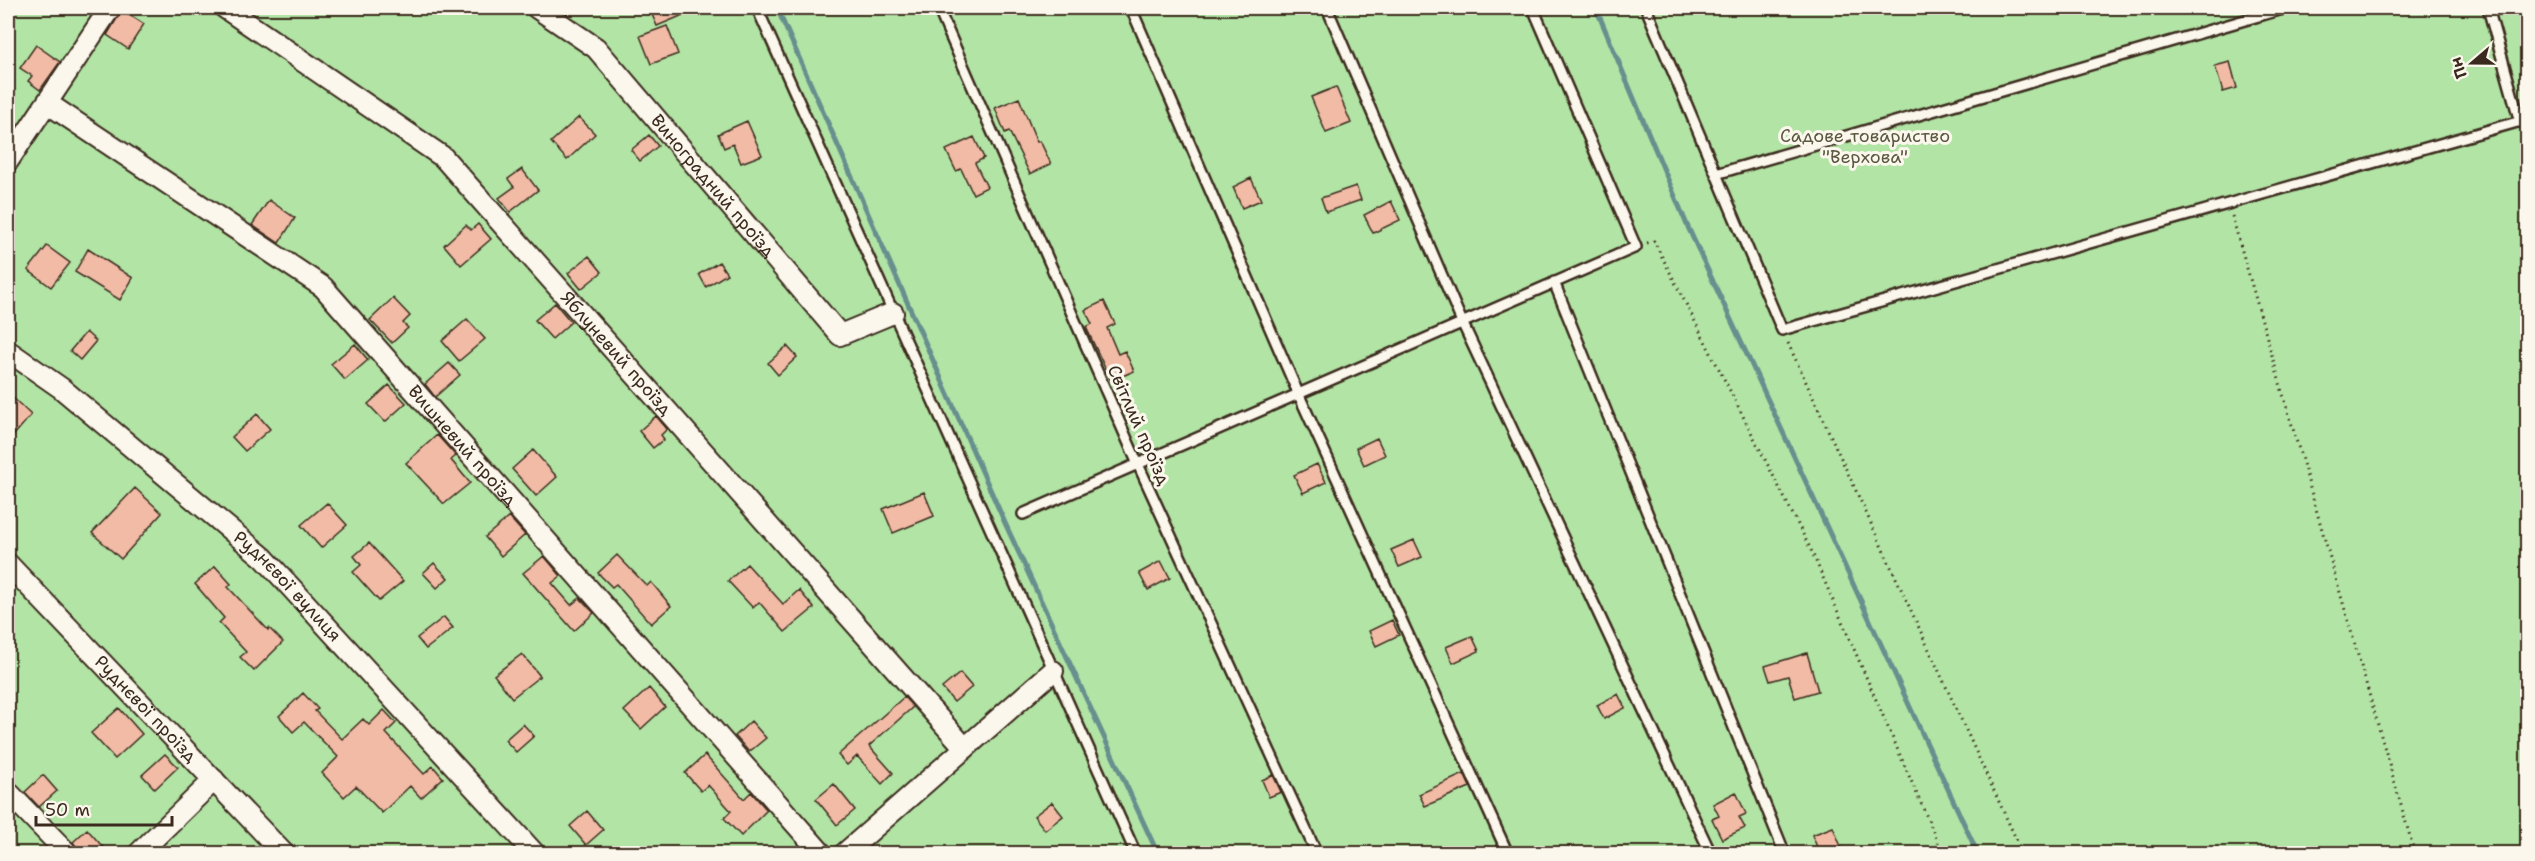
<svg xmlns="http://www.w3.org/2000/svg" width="2535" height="861" viewBox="0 0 2535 861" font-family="'Shantell Sans',sans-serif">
<rect width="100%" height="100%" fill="#fbf7ec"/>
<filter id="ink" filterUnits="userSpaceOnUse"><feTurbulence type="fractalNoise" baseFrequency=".0167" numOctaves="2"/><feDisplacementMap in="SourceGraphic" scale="12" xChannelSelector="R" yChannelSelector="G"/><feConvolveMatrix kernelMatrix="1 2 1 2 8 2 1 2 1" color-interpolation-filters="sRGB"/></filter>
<g filter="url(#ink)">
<path fill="#b2e4a5" stroke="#768762" stroke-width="1.5" d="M8,8h2519v845h-2519z"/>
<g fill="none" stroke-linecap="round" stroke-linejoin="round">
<path stroke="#668f8e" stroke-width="5" d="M777,8l228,515 153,331
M1596,8l91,217 291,629"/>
</g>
<path fill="#f1bba5" stroke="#3b2a1e" stroke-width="1.5" d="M649,8h51l-43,18z
M122,10l22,14 -16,25 -21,-14z
M667,26l11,28 -27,10 -11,-28z
M36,45l24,17 -20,28 -12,-9 4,-5 -12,-8z
M2230,62l7,26 -14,4 -8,-26z
M1336,87l15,36 -25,10 -15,-36z
M1019,98l18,44 3,-1 11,23 -21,10 -21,-43 -4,2 -10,-25z
M579,117l16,17 -28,26 -16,-18z
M747,121l15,34 -21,8 -8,-19 -9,4 -6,-14z
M649,135l9,11 -18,15 -9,-11z
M974,137l10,21 -9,5 12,24 -14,7 -12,-25 -5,2 -10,-21z
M522,169l16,21 -28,22 -11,-14 15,-11 -6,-8z
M1251,178l10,22 -19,8 -9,-21z
M1356,186l5,14 -35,12 -5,-14z
M269,200l26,18 -16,25 -27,-18z
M1391,201l9,19 -27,13 -9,-18z
M478,224l13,15 -30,26 -17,-20 22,-20 5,5z
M47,246l23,17 -19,24 -23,-17z
M88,249l45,29 -13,22 -45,-28z
M589,256l13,16 -21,17 -13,-16z
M719,262l8,12 -21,13 -7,-13z
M393,298l17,18 -7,7 5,5 -16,15 -22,-23z
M1104,301l11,23 -8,4 11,26 7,-3 9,20 -23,10 -25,-54 6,-3 -7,-14z
M555,303l16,19 -19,17 -17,-19z
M467,319l18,20 -26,22 -17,-20z
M86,332l10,9 -16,19 -10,-9z
M355,344l13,16 -23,20 -14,-16z
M787,346l10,11 -19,18 -10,-12z
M449,363l11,12 -25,22 -10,-13z
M389,385l17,18 -21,19 -17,-18z
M8,393l23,22 -23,27z
M257,414l13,15 -25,22 -13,-14z
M656,416l11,13 -6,6 3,4 -11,9 -14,-17z
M437,435l19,21 -5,4 19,23 -26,21 -38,-41z
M1377,438l8,17 -21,10 -8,-17z
M533,450l24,27 -21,19 -24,-27z
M1317,464l9,18 -23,11 -9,-18z
M135,488l27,25 -41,46 -29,-26z
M924,492l10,24 -41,17 -10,-24z
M327,503l20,22 -26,23 -20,-23z
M509,517l16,18 -24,21 -16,-19z
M1414,540l8,17 -23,10 -8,-17z
M369,543l34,38 -24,20 -26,-29 8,-7 -7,-9z
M617,555l30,31 4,-4 20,24 -20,18 -35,-40 -4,3 -14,-14z
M544,556l17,20 -9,7 19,22 9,-7 14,15 -20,18 -51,-58z
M1161,561l9,17 -22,12 -9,-17z
M434,563l14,15 -11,10 -14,-15z
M747,564l36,40 16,-14 15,18 -29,24 -26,-30 -6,6 -25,-27z
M215,566l16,18 -3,3 40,43 1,-2 14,14 -29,29 -14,-14 6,-5 -27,-29 5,-5 -29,-34z
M444,617l9,11 -27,21 -9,-11z
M1392,620l7,15 -23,11 -7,-15z
M1472,636l7,15 -26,12 -7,-16z
M1807,653l11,38 -23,7 -7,-22 -18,5 -5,-15z
M522,654l18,22 -28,22 -18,-23z
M960,673l12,14 -18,15 -12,-14z
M649,688l16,19 -24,22 -17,-18z
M303,693l15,16 -3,2 27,28 21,-20 6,6 15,-15 12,13 -10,10 38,41 9,-8 10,12 -22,20 -11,-12 -28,27 -26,-27 -12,11 -22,-24 16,-16 -34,-35 -11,10 -14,-16z
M1618,694l7,14 -21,11 -7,-14z
M904,697l9,10 -44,39 24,27 -11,11 -25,-28 -10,9 -9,-10z
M119,708l23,26 -27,25 -24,-26z
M751,721l15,17 -17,14 -14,-16z
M523,724l11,12 -18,16 -11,-12z
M165,754l13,13 -23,22 -13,-14z
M705,755l39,44 7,-7 16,18 -26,26 -17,-18 7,-7 -23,-26 -7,6 -16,-18z
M1464,774l6,13 -45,19 -6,-12z
M43,775l14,16 -18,16 -14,-15z
M1273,775l8,17 -12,5 -7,-17z
M834,784l21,26 -18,15 -21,-26z
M1736,792l10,22 -7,3 6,11 -23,11 -10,-20 7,-3 -6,-12z
M1052,802l11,14 -18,14 -11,-14z
M587,811l16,19 -17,15 -16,-19z
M1833,827l9,22 -12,5h-10l-8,-19z
M87,829l22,25h-28l-8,-12z"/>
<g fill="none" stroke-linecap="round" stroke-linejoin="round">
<defs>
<path id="lane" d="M757,8l379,846
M938,8l199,454 180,392
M1131,8l167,385 210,461
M1327,8l135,314 249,532
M1646,8l136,322 746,-211
M2488,8l32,114
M1716,174l570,-166
M1554,282l231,572
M1023,514l613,-267 -103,-239"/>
<g id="street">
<path id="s1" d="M225,8l218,149 522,591"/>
<path id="s2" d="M537,8l59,40 244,287 53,-22"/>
<path id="s3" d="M47,103l276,184 499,567"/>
<path d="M8,161l102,-153"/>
<path id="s4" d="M8,351l53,37 203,170 271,296"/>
<path id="s5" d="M8,564l276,290"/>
<path d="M8,792l60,62"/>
<path d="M138,854l76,-74"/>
<path d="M844,854l209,-183"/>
</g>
</defs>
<use href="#lane" stroke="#3b2a1e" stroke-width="14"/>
<use href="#street" stroke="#3b2a1e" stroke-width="24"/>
<path stroke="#3b2a1e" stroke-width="3" stroke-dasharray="1.5 4.5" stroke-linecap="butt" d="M2524,135l4,13
M2232,216l183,638
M1647,243l7,-2 157,309 132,304
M1788,343l235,511"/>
<use href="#lane" stroke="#fbf7ec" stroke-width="9"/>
<use href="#street" stroke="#fbf7ec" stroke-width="20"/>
</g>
</g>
<g text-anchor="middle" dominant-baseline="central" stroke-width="6" stroke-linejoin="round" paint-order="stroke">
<g font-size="18" fill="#595840" stroke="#fbf7ec">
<text x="1865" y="136">Садове товариство<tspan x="1865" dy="21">"Верхова"</tspan></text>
</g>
<g font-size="18" fill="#3b2a1e" stroke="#fbf7ec">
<text stroke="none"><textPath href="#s2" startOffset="252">Виноградний проїзд</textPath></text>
<text stroke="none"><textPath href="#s1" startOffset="526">Яблуневий проїзд</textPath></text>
<text transform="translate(1139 425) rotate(66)">Світлий проїзд</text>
<text stroke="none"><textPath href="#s3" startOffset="543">Вишневий проїзд</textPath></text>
<text stroke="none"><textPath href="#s4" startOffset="366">Руднєвої вулиця</textPath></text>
<text stroke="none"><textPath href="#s5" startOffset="200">Руднєвої проїзд</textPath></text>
</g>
</g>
<rect width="2535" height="861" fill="none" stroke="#fbf7ec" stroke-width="30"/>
<rect x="15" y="15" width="2505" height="831" fill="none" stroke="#3b2a1e" stroke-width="2" filter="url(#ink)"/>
<g transform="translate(2472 63) rotate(250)" stroke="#fbf7ec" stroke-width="4.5" paint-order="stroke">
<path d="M0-4.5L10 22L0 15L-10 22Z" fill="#3b2a1e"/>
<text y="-9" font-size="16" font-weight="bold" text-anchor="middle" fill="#3b2a1e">Пн</text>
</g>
<path d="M36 816v9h136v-9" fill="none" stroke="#3b2a1e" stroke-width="3"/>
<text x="45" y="816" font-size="18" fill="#3b2a1e" stroke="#fbf7ec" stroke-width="4.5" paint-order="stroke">50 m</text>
</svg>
